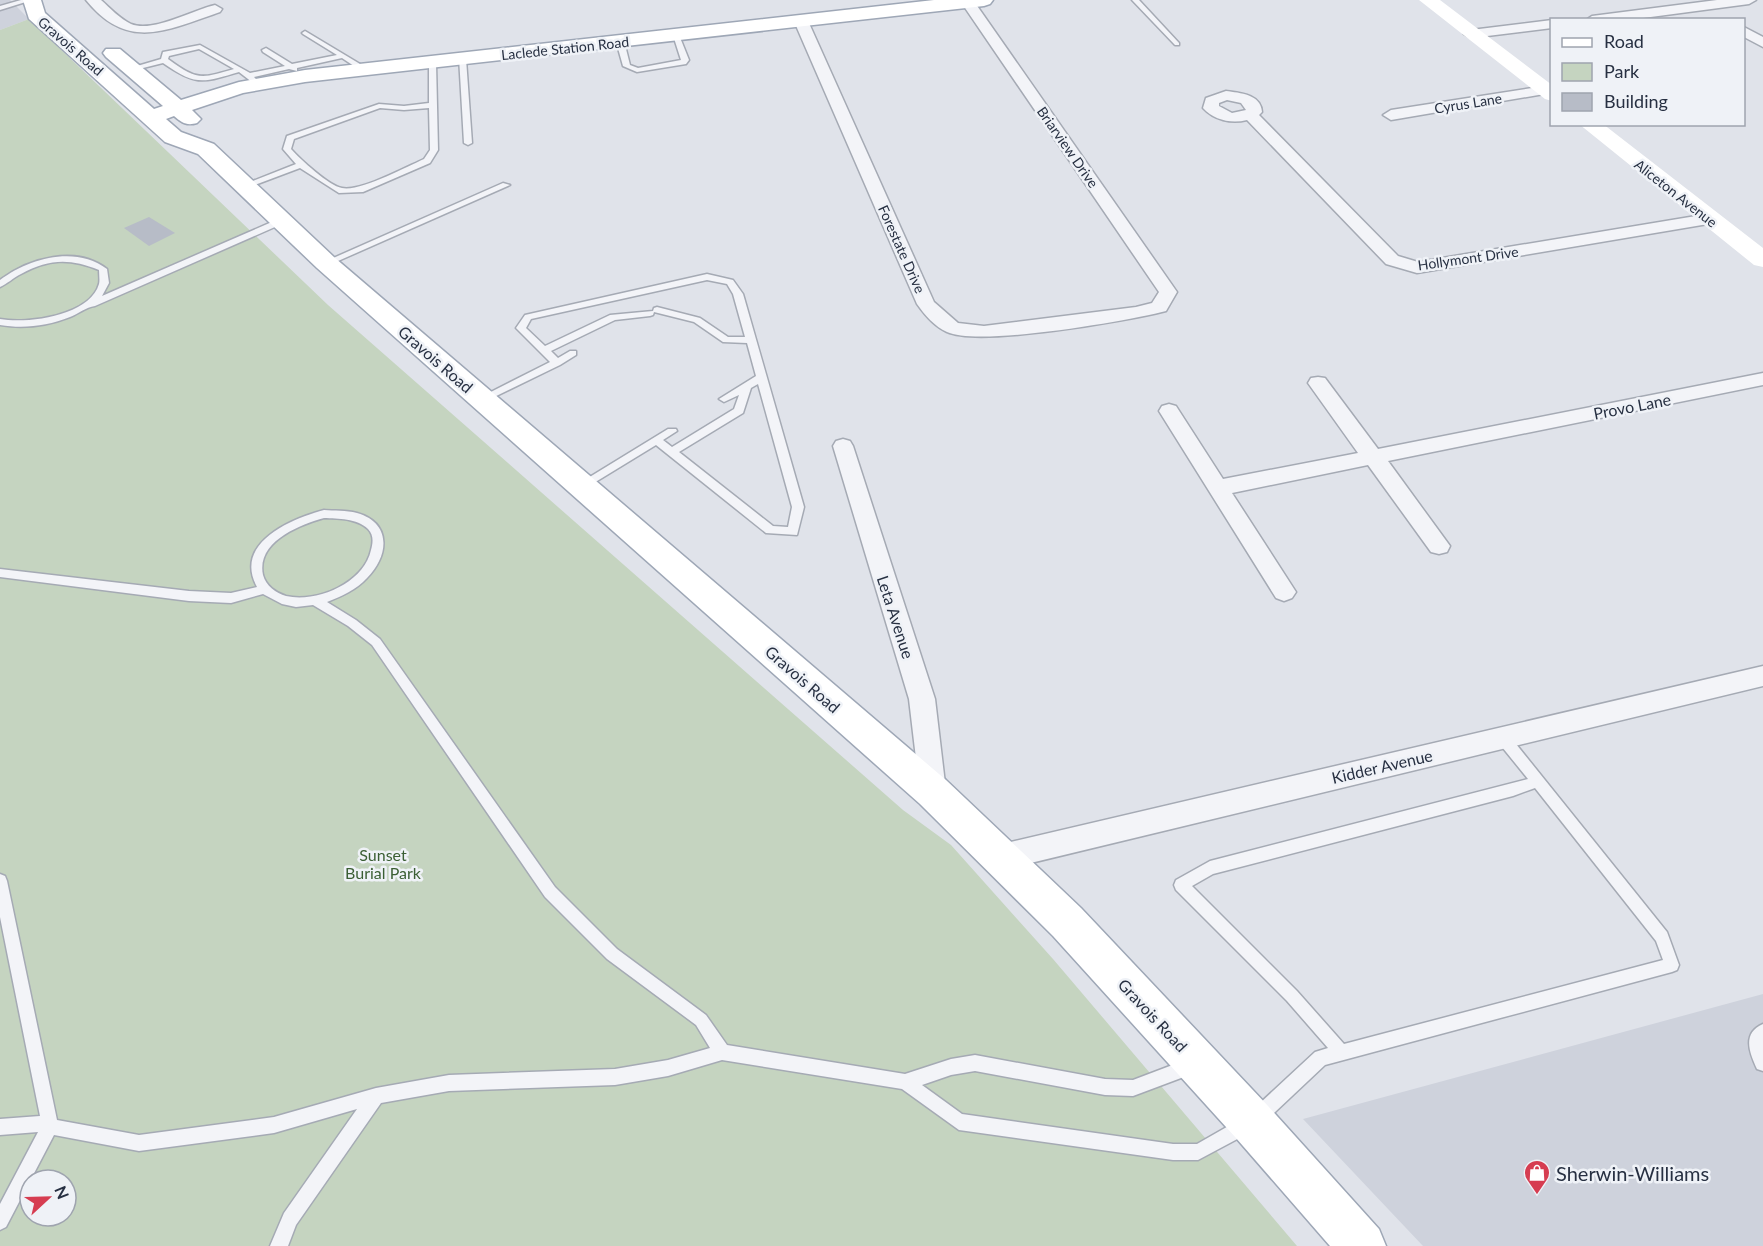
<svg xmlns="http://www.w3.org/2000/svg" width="1763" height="1246" viewBox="0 0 1763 1246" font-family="Lato,sans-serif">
<rect width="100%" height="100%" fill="#e0e3ea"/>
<path fill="#ced2dc" d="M0,0h10l19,19 -29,11z
M1763,994v252h-340l-120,-127z"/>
<path fill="#c5d4c0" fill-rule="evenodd" d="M29,19l299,286 575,505 48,35 102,114 244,287h-1297v-1216zM30,1180h36v36h-36z"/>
<path fill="#b7bcc7" d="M149,217l26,16 -26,13 -25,-18z"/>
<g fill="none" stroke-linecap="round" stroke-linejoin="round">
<defs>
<path id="lane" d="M21,0h11l-32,10v-4z
M1132,0h7l40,43v2h-4z
M305,31l65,39 -7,2 -21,-14 -45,10v3l-8,-2 -35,8 7,7 -4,2 -18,-14c-37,11 -43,14 -76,-9l-32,8 -4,-2 34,-10 2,-7 37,-7 50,28 35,-7 -22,-14 -1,-2 4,-2 26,16 45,-9 -34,-21 -1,-1zM199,49l35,20c-34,10 -37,11 -66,-10l1,-3z
M676,33l3,2 10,25 -3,4 -49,8 -14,-6 -7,-25 4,-2 4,2 6,24 8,3 43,-8 -8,-25z
M459,57l7,2 6,84 -4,2 -4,-2z
M429,61l7,2 2,87 -8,13 -67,29 -24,1 -39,-25 -53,20 -7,-2 56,-22 -13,-15 4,-13 92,-32 25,2 25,-3zM380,108l24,2 25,-2 1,42 -6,9c-18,8 -64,33 -82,29 -13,-2 -42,-29 -51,-39l3,-10z
M503,183l7,2 -181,80 -3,1 -4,-3z
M281,218l4,3 -1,2 -189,83c-9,1 -17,8 -25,11 -23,9 -46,12 -70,8v-6c27,5 90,-3 99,-35 1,-4 0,-9 0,-14 -30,-12 -50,-11 -78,4 -8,4 -14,10 -21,13v-7c29,-22 76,-35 107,-11l2,14 -7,13z
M707,274l26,6 10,14 61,213 -7,28 -31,-2 -110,-88 -72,44 -4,1 -5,-4 93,-57h8l1,2 -14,9 9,7 62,-38 5,-14 -15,7 -5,-3 37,-23 -9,-33 -24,-1 -29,-20 -40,-10 -1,3 -3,1 -35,4 -64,31 7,7 12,-7h6v4l-16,10 -74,36h-8l-1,-2 73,-37 -34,-34 9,-13zM707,280l20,4 6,10 12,43h-17l-28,-19 -43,-11 -3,1 -1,3 -43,4 -65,31 -19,-18 5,-9zM758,384l34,123 -4,20 -15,-1 -94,-74 64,-39 8,-25z
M324,510c10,1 22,0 33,3 35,10 32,43 10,65 -11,12 -25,18 -40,24l29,18 24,19 175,248 62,62 89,66 21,30 178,29 46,-15 24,-4 130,24 28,1 58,-22 6,2 2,6 -2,6 -64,24 -28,-1 -130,-24 -24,4 -29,10 40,29 211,30h24l49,-28 69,-64 13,-4 -41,-47 -111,-111 -2,-5 2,-5 34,-19 318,-82 -30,-37 -1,-4 1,-4 5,-2 5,2 159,198 12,33 -2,5 -5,2 -347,93 -67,63 -60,32h-25l-214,-30 -57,-41 -180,-29 -54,16 -53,9 -166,6 -68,12 -85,122 -8,21h-18l14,-33 73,-104 -83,24 -135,18 -85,-16 -48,92 -6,3v-26l38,-72 -38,3v-16l40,-3 -40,-199v-43l5,2 2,5 50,239 82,15 135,-18 102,-29 73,-13 166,-6 53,-9 42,-12 -14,-23 -89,-66 -62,-62 -173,-252 -24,-19 -35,-21 -17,2 -14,-3 -19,-10 -32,9 -42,-2 -189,-24v-8l189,22 42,2 26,-6c-24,-44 34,-68 67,-77zM324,518c14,1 33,0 44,11 6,6 5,14 3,21 -7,33 -54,53 -85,46 -10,-3 -20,-10 -23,-21 -7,-33 36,-50 61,-57zM1535,788l121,153 7,19 -319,84 -47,-53 -105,-105 21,-12 300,-78z
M1763,1024v47l-6,-2c-8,-17 -15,-36 6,-45z"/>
<path id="street" d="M86,0h15c9,8 19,19 30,24 22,9 62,-14 84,-19l7,4 -2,3c-53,18 -92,40 -134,-12z
M963,0h10l204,292 -11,19c-38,10 -188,36 -219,21 -12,-5 -23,-18 -30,-28l-123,-283 2,-3h10l2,3 126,281 24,21 26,3 152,-19 16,-4 7,-11 -198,-290z
M1717,0h39l-7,4 -121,16h-42l6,-4z
M1552,20v8l-81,10 -7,-4 7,-4z
M1744,27l19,10v10l-19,-10z
M1545,86l7,3 -2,4 -159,27 -8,-5 8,-5z
M1226,91c14,2 35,3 36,21l-3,3 139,141 20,6 290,-48 6,1 3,4 -3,4 -6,1 -291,49 -31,-9 -139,-144c-16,4 -33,0 -44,-12l3,-10zM1227,100l14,3 5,7 -14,3 -13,-7v-3z
M1763,373v12l-375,76 62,85 -3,6 -8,2 -8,-2 -63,-87 -136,28 64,99 -4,6 -8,3 -8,-3 -117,-187 3,-5 7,-2 7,2 47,73 135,-26 -50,-70 3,-5 7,-1 7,1 53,71z
M843,439l7,2 3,5 82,253 11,93 -3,8 -10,4 -10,-4 -3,-8 -11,-93 -76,-253 3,-5z
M1763,666v20l-761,184 -10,-4 -4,-9 4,-9 10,-4z"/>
<path id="primary" d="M23,0h18l4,13 109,96 9,-3 -57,-49 -3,-4 3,-4h14l61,51 58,-18 66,-12 629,-70h59l-3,4 -6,2 -679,76 -62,11 -51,17 9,9 -4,4c-10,3 -15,0 -23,-7l-8,3 15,13 33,12 121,114 611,522 135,128 187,198 111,123 7,17h-56l-94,-108 -183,-202 -133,-132 -603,-536 -119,-114 -33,-12 -136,-123z"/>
</defs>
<use href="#lane" stroke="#a5aab4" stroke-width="3"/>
<use href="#street" stroke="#a5aab4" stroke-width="3"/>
<use href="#primary" stroke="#9ea7b6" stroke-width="3"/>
<use href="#lane" fill="#f3f4f8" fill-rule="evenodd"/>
<use href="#street" fill="#f3f4f8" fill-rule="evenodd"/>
<path fill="#fff" fill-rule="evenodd" d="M1419,0h21l112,85v16l-7,-2z
M1579,124h24l160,124v19l-9,-2z"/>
<use href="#primary" fill="#fff" fill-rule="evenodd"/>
</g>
<defs>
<symbol id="shop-pin" viewBox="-11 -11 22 30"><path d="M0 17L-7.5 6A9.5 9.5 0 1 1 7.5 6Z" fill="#d63d51" stroke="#eff2f7"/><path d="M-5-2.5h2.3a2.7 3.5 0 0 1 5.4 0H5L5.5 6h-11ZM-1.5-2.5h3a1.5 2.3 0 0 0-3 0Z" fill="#fff"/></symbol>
</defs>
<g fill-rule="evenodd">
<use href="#shop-pin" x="1522" y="1158" width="30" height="40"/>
</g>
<g text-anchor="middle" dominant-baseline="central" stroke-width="5" stroke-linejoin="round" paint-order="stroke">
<g font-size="14" fill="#273042" stroke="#eff2f7">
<text transform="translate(71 46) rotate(41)">Gravois Road</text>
<text transform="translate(565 48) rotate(-6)">Laclede Station Road</text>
<text transform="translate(1468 103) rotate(-9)">Cyrus Lane</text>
<text transform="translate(1068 147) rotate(55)">Briarview Drive</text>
<text transform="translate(1676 193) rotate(38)">Aliceton Avenue</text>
<text transform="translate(902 249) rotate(66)">Forestate Drive</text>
<text transform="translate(1468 258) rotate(-8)">Hollymont Drive</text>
</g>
<g font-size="16" fill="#273042" stroke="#eff2f7">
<text transform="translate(436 359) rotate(41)">Gravois Road</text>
<text transform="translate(1632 406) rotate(-11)">Provo Lane</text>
<text transform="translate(896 617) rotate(72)">Leta Avenue</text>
<text transform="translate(803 679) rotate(41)">Gravois Road</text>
<text transform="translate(1382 766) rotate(-13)">Kidder Avenue</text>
<text transform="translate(1153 1015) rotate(47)">Gravois Road</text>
</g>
<g font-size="16" fill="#3b5f34" stroke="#eff2f7">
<text x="383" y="854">Sunset<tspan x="383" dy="18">Burial Park</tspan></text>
</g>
<g font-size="20" fill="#273042" stroke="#eff2f7" text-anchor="start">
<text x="1556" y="1173">Sherwin-Williams</text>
</g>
</g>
<rect x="1550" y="18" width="195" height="108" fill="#eff2f7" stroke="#9fa4af" stroke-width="1.5"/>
<rect x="1562" y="38" width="30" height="9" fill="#ffffff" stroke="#9fa4af" stroke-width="1.5"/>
<text x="1604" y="48" font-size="18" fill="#273042">Road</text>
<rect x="1562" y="63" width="30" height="18" fill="#c5d4c0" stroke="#9fa4af" stroke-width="1.5"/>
<text x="1604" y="78" font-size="18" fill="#273042">Park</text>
<rect x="1562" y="93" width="30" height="18" fill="#b7bcc7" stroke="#9fa4af" stroke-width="1.5"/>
<text x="1604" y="108" font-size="18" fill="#273042">Building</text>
<g transform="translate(48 1198) rotate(68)"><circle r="28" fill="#eff2f7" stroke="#9fa4af" stroke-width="1.5"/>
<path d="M0-4.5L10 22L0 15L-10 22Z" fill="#d63d51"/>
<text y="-9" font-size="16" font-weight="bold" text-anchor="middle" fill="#273042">N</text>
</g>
</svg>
